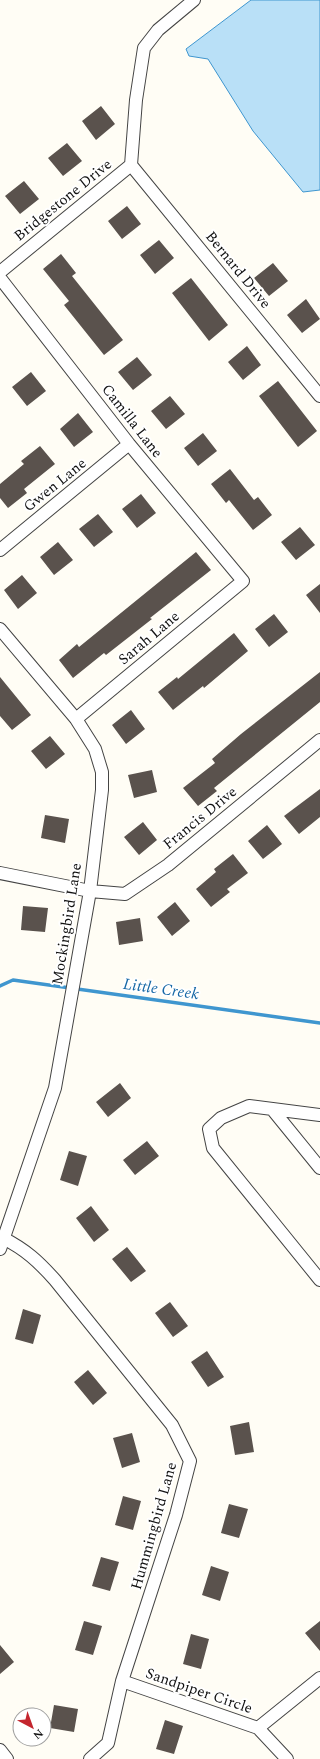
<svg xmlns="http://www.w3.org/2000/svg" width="320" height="1759" viewBox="0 0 320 1759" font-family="Spectral,serif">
<rect width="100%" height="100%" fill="#fffdf5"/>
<path fill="#b9e0f7" stroke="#3f96cf" d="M251,0h69v190l-17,2 -50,-61 -45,-72 -19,-3 -3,-7z"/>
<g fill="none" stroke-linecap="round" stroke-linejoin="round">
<path stroke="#3f96cf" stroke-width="3.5" d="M0,986l13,-6 307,43"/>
</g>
<path fill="#5a524d" d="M101,106l14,18 -19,16 -14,-19z
M67,143l15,18 -19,15 -15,-18z
M24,181l15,18 -19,15 -15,-18z
M127,206l14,18 -19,15 -14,-18z
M159,240l15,18 -19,16 -15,-19z
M61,254l15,19 -4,3 51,64 -19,15 -40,-50 5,-4 -26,-32z
M273,263l15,18 -19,15 -15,-18z
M191,278l37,47 -19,16 -37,-48z
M306,299l14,20 -18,14 -15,-18z
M247,346l14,19 -18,15 -15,-18z
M137,357l15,18 -19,15 -15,-18z
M31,372l15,19 -19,15 -15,-19z
M278,381l39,50 -19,16 -39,-51z
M170,396l15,18 -19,15 -15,-18z
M78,413l15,19 -19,15 -14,-18z
M203,433l14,18 -19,15 -14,-18z
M40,446l15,18 -31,25 3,4 -19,15 -8,-10v-14l24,-20 -3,-3z
M230,469l24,31 4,-3 14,18 -19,15 -24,-30 -3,3 -15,-19z
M141,494l15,19 -19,15 -15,-19z
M98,514l15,18 -19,15 -15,-18z
M300,527l15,18 -19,15 -15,-18z
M58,542l15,18 -19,15 -14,-18z
M196,552l15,18 -61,48 2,1 -46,36 -2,-2 -31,25 -14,-18 18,-16 2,3z
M22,575l15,18 -19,16 -14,-19z
M320,584v29l-14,-18z
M274,614l14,18 -19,15 -14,-18z
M234,633l14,18 -44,37 -1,-2 -30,24 -15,-18 19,-15 1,2z
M320,672v30l-106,86 3,3 -19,15 -15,-18 32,-25 -3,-4 29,-25z
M0,677l31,38 -19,15 -12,-14z
M131,710l14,19 -19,15 -14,-19z
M50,736l15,18 -19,15 -15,-18z
M152,770l5,22 -23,6 -6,-23z
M320,789v28l-21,17 -15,-18z
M45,815l24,4 -4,24 -24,-5z
M143,822l14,18 -18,15 -15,-18z
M267,825l15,19 -19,15 -15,-18z
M233,854l15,19 -21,16 3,3 -19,15 -15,-18 20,-17 -2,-3z
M175,902l15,19 -18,15 -15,-19z
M23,906l25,2 -3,24 -24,-2z
M140,918l3,23 -24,4 -3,-23z
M120,1083l11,15 -23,19 -12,-15z
M147,1141l12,15 -24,19 -12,-15z
M69,1151l18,5 -9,30 -18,-6z
M91,1206l18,24 -15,12 -18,-24z
M127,1247l19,24 -15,11 -19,-23z
M170,1302l18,24 -15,11 -18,-24z
M23,1309l18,6 -8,29 -18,-5z
M207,1351l17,26 -16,10 -17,-25z
M88,1370l19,23 -14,12 -19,-23z
M249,1422l5,30 -19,3 -5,-29z
M132,1433l8,29 -18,6 -9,-30z
M123,1496l18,5 -8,29 -18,-5z
M229,1504l19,5 -9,29 -18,-5z
M101,1557l18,5 -9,29 -18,-5z
M211,1566l18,6 -9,29 -18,-6z
M84,1621l18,5 -9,29 -18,-5z
M320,1621v30l-15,-18z
M191,1634l18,5 -8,30 -18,-5z
M0,1645l14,17 -14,12z
M54,1705l24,4 -4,23 -24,-4z
M165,1720l18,6 -9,28 -18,-5z"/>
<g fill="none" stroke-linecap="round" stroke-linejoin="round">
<defs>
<path id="minor" d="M131,165l189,231
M0,272l131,-107 5,-65 8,-52 14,-18 36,-30
M0,278l129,166 114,137 -167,138
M0,550l129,-106
M0,629l76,90 19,30 7,23v18l-12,101 -35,197 -55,161
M0,873l90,18 35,3 43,-29 152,-125
M272,1109l48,59
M320,1115l-71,-9 -28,12 -12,11 4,19 107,132
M3,1238c23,12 35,23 52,42l117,145 18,36 -14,54 -54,166 -14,62 -18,16
M122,1681l136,47 62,-50
M258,1728l29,31
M0,1750l7,9"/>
</defs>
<use href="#minor" stroke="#444" stroke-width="14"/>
<use href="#minor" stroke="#fff" stroke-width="12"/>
</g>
<g text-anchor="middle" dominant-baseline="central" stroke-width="4" stroke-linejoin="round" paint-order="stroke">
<g font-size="15" fill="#111" stroke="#fff">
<text transform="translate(63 200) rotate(-39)">Bridgestone Drive</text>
<text transform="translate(238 270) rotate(51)">Bernard Drive</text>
<text transform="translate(132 421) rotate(52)">Camilla Lane</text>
<text transform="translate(55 485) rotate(-39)">Gwen Lane</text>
<text transform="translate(149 638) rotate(-40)">Sarah Lane</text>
<text transform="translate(200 818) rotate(-39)">Francis Drive</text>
<text transform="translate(67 924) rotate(-81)">Mockingbird Lane</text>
<text transform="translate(154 1526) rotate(-74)">Hummingbird Lane</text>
<text transform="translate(199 1691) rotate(19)">Sandpiper Circle</text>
</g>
<g font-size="16" font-style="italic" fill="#1768a6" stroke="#fff">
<text transform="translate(161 989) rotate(8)">Little Creek</text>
</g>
</g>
<g transform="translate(32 1727) rotate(139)"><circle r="19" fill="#ffffff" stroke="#a0a0a0"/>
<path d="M0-3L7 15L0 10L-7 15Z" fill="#c4262e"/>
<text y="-6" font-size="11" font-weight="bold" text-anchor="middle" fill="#111111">N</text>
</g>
</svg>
